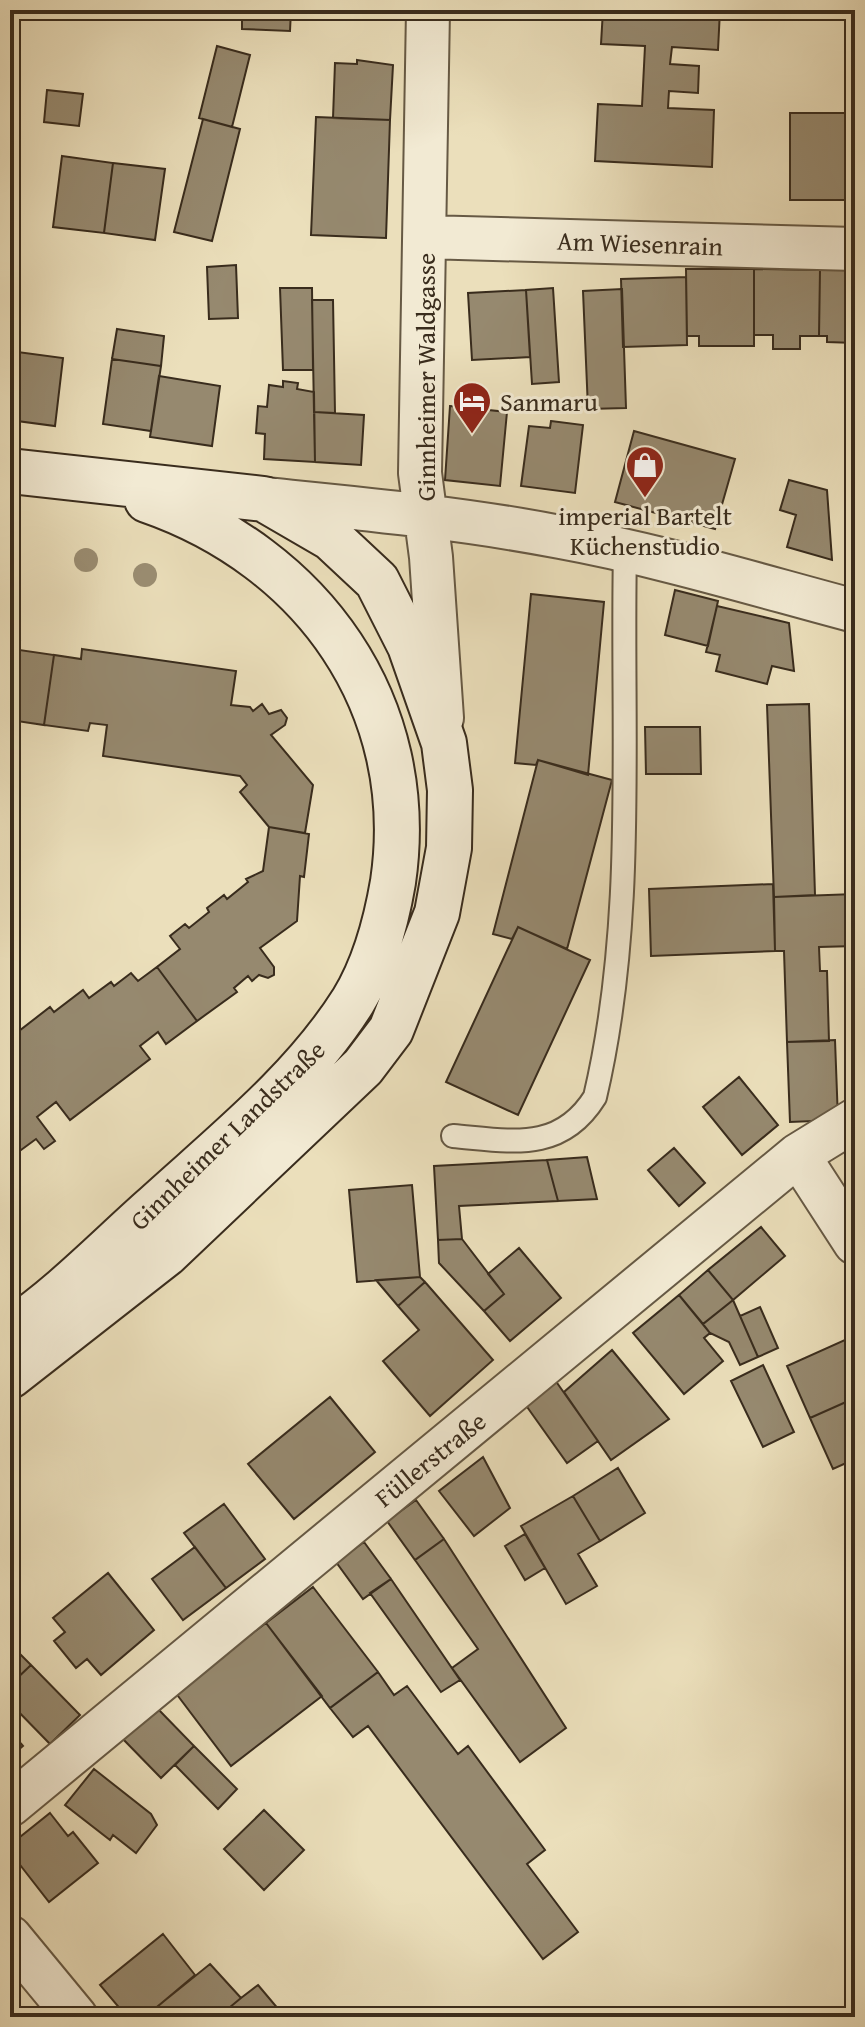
<svg xmlns="http://www.w3.org/2000/svg" width="865" height="2027" viewBox="0 0 865 2027" font-family="'Gentium Book Plus',serif">
<rect width="100%" height="100%" fill="#ebdfbb"/>
<filter id="stains"><feTurbulence type="fractalNoise" baseFrequency=".0025" numOctaves="4"/><feColorMatrix values="0 0 0 0 .2 0 0 0 0 .09 0 0 0 0 .02 0 0 0 .5 -.17"/></filter>
<radialGradient id="worn" r=".72"><stop offset=".6" stop-color="#630" stop-opacity="0"/><stop offset="1" stop-color="#630" stop-opacity=".3"/></radialGradient>
<path fill="#96896f" stroke="#392c1d" stroke-width="2" d="M242,10h49l-1,21 -48,-2z
M320,10h73l-19,2v7l-27,-1v-7z
M603,10h117l-2,40 -46,-3 -2,17 29,2 -1,27 -29,-2 -1,17 46,2 -2,57 -117,-6 3,-57 44,2 3,-60 -44,-2z
M217,46l33,9 -18,72 -33,-9z
M357,60l36,5 -3,55 -57,-2 2,-55 22,1z
M47,90l36,4 -4,32 -35,-4z
M790,113h65v87h-65z
M316,117l74,3 -4,118 -75,-3z
M203,119l37,10 -28,112 -38,-9z
M62,156l51,7 -9,70 -51,-6z
M113,163l52,6 -10,71 -51,-7z
M236,265l2,53 -29,1 -2,-52z
M686,269h68v77h-55v-10h-12z
M754,269l66,1 -1,66h-19v13h-27v-14h-19z
M820,270h35v73l-28,-1v-6h-8z
M686,277l1,68 -64,2 -2,-68z
M280,288h32l1,82h-30z
M553,288l6,94 -27,2 -6,-94z
M622,289l4,119 -38,1 -5,-118z
M526,290l4,67 -58,3 -4,-67z
M312,300h21l2,113 -21,-1z
M117,329l47,7 -3,30 -49,-7z
M10,351l53,7 -8,68 -45,-6z
M112,359l49,7 -10,65 -48,-7z
M159,376l61,10 -8,60 -62,-9z
M283,381l15,2 -1,6 17,3 1,70 -51,-3 1,-25 -9,-1 2,-27 9,1 2,-22 14,2z
M855,383v44l-6,1 -2,-44z
M450,406l57,6 -7,74 -55,-6z
M314,412l50,3 -3,50 -46,-3z
M551,421l32,4 -8,68 -54,-7 8,-60 21,2z
M634,431l101,28 -20,70 -100,-27z
M789,480l38,10 5,70 -45,-13 9,-32 -16,-5z
M675,590l43,11 -10,45 -43,-11z
M531,594l73,8 -16,173 -50,-15 -2,5 -21,-2z
M717,606l72,17 5,48 -22,-5 -5,18 -51,-13 4,-16 -14,-3z
M10,640l10,1 -1,9 35,5 -10,70 -34,-5z
M82,649l154,22 -5,34 19,2 3,4 9,-7 7,10 12,-4 6,8 -2,7 -14,10 42,50 -8,48 -36,-6 -29,-35 7,-7 -7,-9 -137,-20 4,-31 -17,-2 -2,8 -44,-6 10,-70 27,4z
M809,704l6,191 -41,2 -7,-192z
M645,727h55l1,47h-55z
M538,760l74,20 -45,169 -49,-22 -6,12 -19,-5z
M269,827l40,7 -5,43 -4,-1 -3,45 -37,27 14,19v8l-6,3 -9,-3 -7,6 -4,-5 -14,12 3,4 -40,29 -40,-54 23,-18 -10,-13 15,-12 4,4 20,-16 -2,-4 17,-13 3,4 21,-17 -2,-3 17,-8z
M773,884l2,67 -124,5 -2,-67z
M855,894v52l-36,1 1,24h7l2,70 -42,1 -3,-91h-9l-1,-54z
M518,927l72,33 -72,155 -72,-33z
M157,967l40,54 -31,23 -8,-12 -18,14 10,13 -80,61 -14,-18 -19,15 18,24 -11,8 -8,-10 -26,19v-131l5,7 35,-27 4,5 29,-22 6,8 22,-16 3,4 17,-13 7,8z
M835,1040l3,80 -48,2 -3,-80z
M739,1077l39,48 -36,30 -39,-48z
M674,1148l31,35 -26,23 -31,-36z
M587,1157l10,42 -39,2 -11,-41z
M547,1160l11,41 -99,5 3,33 -24,1 -4,-74z
M412,1185l8,92 -63,5 -8,-92z
M761,1227l24,29 -52,44 -25,-30z
M462,1239l42,55 -20,17 -45,-48 -1,-23z
M519,1248l42,50 -51,43 -26,-30 20,-17 -16,-20z
M708,1270l25,30 -30,24 -24,-29z
M420,1277l5,5 -27,24 -22,-26z
M425,1282l68,78 -63,56 -47,-55 36,-31 -21,-24z
M679,1295l31,38 -6,5 19,23 -39,33 -51,-61z
M733,1300l25,57 -18,8 -11,-23 -19,-9 -7,-9z
M760,1307l18,41 -20,9 -18,-41z
M847,1339l8,19v20l-7,3 7,17 -45,20 -23,-52z
M612,1350l57,69 -58,41 -47,-68z
M763,1365l31,67 -31,15 -32,-66z
M555,1380l43,61 -31,22 -42,-59z
M330,1397l45,55 -81,67 -46,-55z
M855,1398v61l-22,10 -23,-51z
M483,1457l27,51 -36,28 -35,-45z
M618,1468l27,45 -45,28 -27,-45z
M573,1496l27,45 -22,13 19,32 -31,18 -45,-78z
M416,1500l28,39 -29,21 -28,-39z
M224,1504l41,55 -39,29 -42,-55z
M525,1534l20,34 -20,12 -20,-34z
M444,1539l122,189 -46,34 -68,-94 26,-19 -63,-89z
M364,1542l27,37 -28,20 -27,-37z
M195,1547l31,41 -43,32 -31,-41z
M108,1573l46,57 -53,45 -14,-16 -11,9 -22,-27 11,-9 -12,-14z
M391,1579l69,101 -19,12 -71,-99z
M313,1587l65,85 -48,36 -64,-85z
M266,1623l56,73 -91,70 -56,-74z
M10,1644l21,21 -21,20z
M31,1665l49,50 -30,29 -40,-41v-18z
M378,1672l16,23 13,-9 51,68 10,-8 77,104 -18,14 51,68 -35,27 -175,-233 -15,11 -23,-29z
M158,1709l36,37 -33,32 -40,-41z
M10,1731l13,15 -13,11z
M194,1746l43,43 -19,20 -43,-44z
M94,1769l57,45 6,11 -21,28 -23,-18 -3,5 -45,-35z
M264,1810l40,40 -40,40 -40,-41z
M50,1813l18,23 5,-4 25,31 -49,39 -39,-50v-7z
M163,1934l32,41 -50,42h-18l-27,-32z
M210,1964l31,34 -23,19h-67l-3,-3z
M258,1985l27,32h-67l23,-19z
M586,2009v8h-234v-2z"/>
<g fill="none" stroke-linecap="round" stroke-linejoin="round">
<defs>
<path id="service" d="M453,1136c58,5 107,17 142,-39 42,-178 26,-365 30,-547"/>
<path id="minor" d="M428,10l-8,463 11,84 11,161
M425,237l430,12
M264,499c99,10 198,19 296,38 99,18 197,48 295,74
M798,1155l57,88
M10,1805l788,-650 57,-35
M10,1937l66,80"/>
<path id="secondary" d="M10,471l254,28 67,39 46,43 33,65 34,97 6,47 -1,58 -12,65 -46,117 -28,37 -197,187 -156,122
M10,1331c52,-35 96,-81 142,-122 70,-64 150,-127 201,-208 22,-36 33,-78 40,-119 26,-177 -81,-325 -246,-382"/>
</defs>
<use href="#service" stroke="#665944" stroke-width="26"/>
<use href="#minor" stroke="#665944" stroke-width="46"/>
<use href="#secondary" stroke="#392c1d" stroke-width="48"/>
<use href="#service" stroke="#f2ead3" stroke-width="22"/>
<use href="#minor" stroke="#f2ead3" stroke-width="42"/>
<use href="#secondary" stroke="#f2ead3" stroke-width="44"/>
</g>
<g fill="#9a8d72">
<circle cx="86" cy="560" r="12"/>
<circle cx="145" cy="575" r="12"/>
</g>
<defs>
<symbol id="hotel-pin" viewBox="-11 -11 22 30"><path d="M0 17L-7.5 6A9.5 9.5 0 1 1 7.5 6Z" fill="#8f2418" stroke="#f2ead3"/><path d="M-6-4.5h1.5V1H6V5H4.5V3h-9V5H-6ZM-4 0a1.8 1.8 0 1 1 3.6 0ZM.5 0V-2.5h3Q6-2.5 6 0Z" fill="#fff"/></symbol>
<symbol id="shop-pin" viewBox="-11 -11 22 30"><path d="M0 17L-7.5 6A9.5 9.5 0 1 1 7.5 6Z" fill="#8f2418" stroke="#f2ead3"/><path d="M-5-2.5h2.3a2.7 3.5 0 0 1 5.4 0H5L5.5 6h-11ZM-1.5-2.5h3a1.5 2.3 0 0 0-3 0Z" fill="#fff"/></symbol>
</defs>
<g fill-rule="evenodd">
<use href="#hotel-pin" x="450" y="379" width="44" height="60"/>
<use href="#shop-pin" x="623" y="443" width="44" height="60"/>
</g>
<g text-anchor="middle" dominant-baseline="central" stroke-width="6" stroke-linejoin="round" paint-order="stroke">
<g font-size="26" fill="#392c1d" stroke="#f2ead3">
<text transform="translate(640 243) rotate(2)">Am Wiesenrain</text>
<text transform="translate(425 377) rotate(-90)">Ginnheimer Waldgasse</text>
<text transform="translate(227 1135) rotate(-44)">Ginnheimer Landstraße</text>
<text transform="translate(430 1459) rotate(-39)">Füllerstraße</text>
</g>
<g font-size="26" fill="#392c1d" stroke="#f2ead3" text-anchor="start">
<text x="500" y="401">Sanmaru</text>
<text x="645" y="515" text-anchor="middle">imperial Bartelt<tspan x="645" dy="30">Küchenstudio</tspan></text>
</g>
</g>
<rect width="865" height="2027" fill="none" stroke="#ebdfbb" stroke-width="40"/>
<rect x="12" y="12" width="841" height="2003" fill="none" stroke="#392c1d" stroke-width="4"/>
<rect x="20" y="20" width="825" height="1987" fill="none" stroke="#392c1d" stroke-width="2"/>
<rect width="100%" height="100%" filter="url(#stains)"/>
<rect width="100%" height="100%" fill="url(#worn)"/>
</svg>
